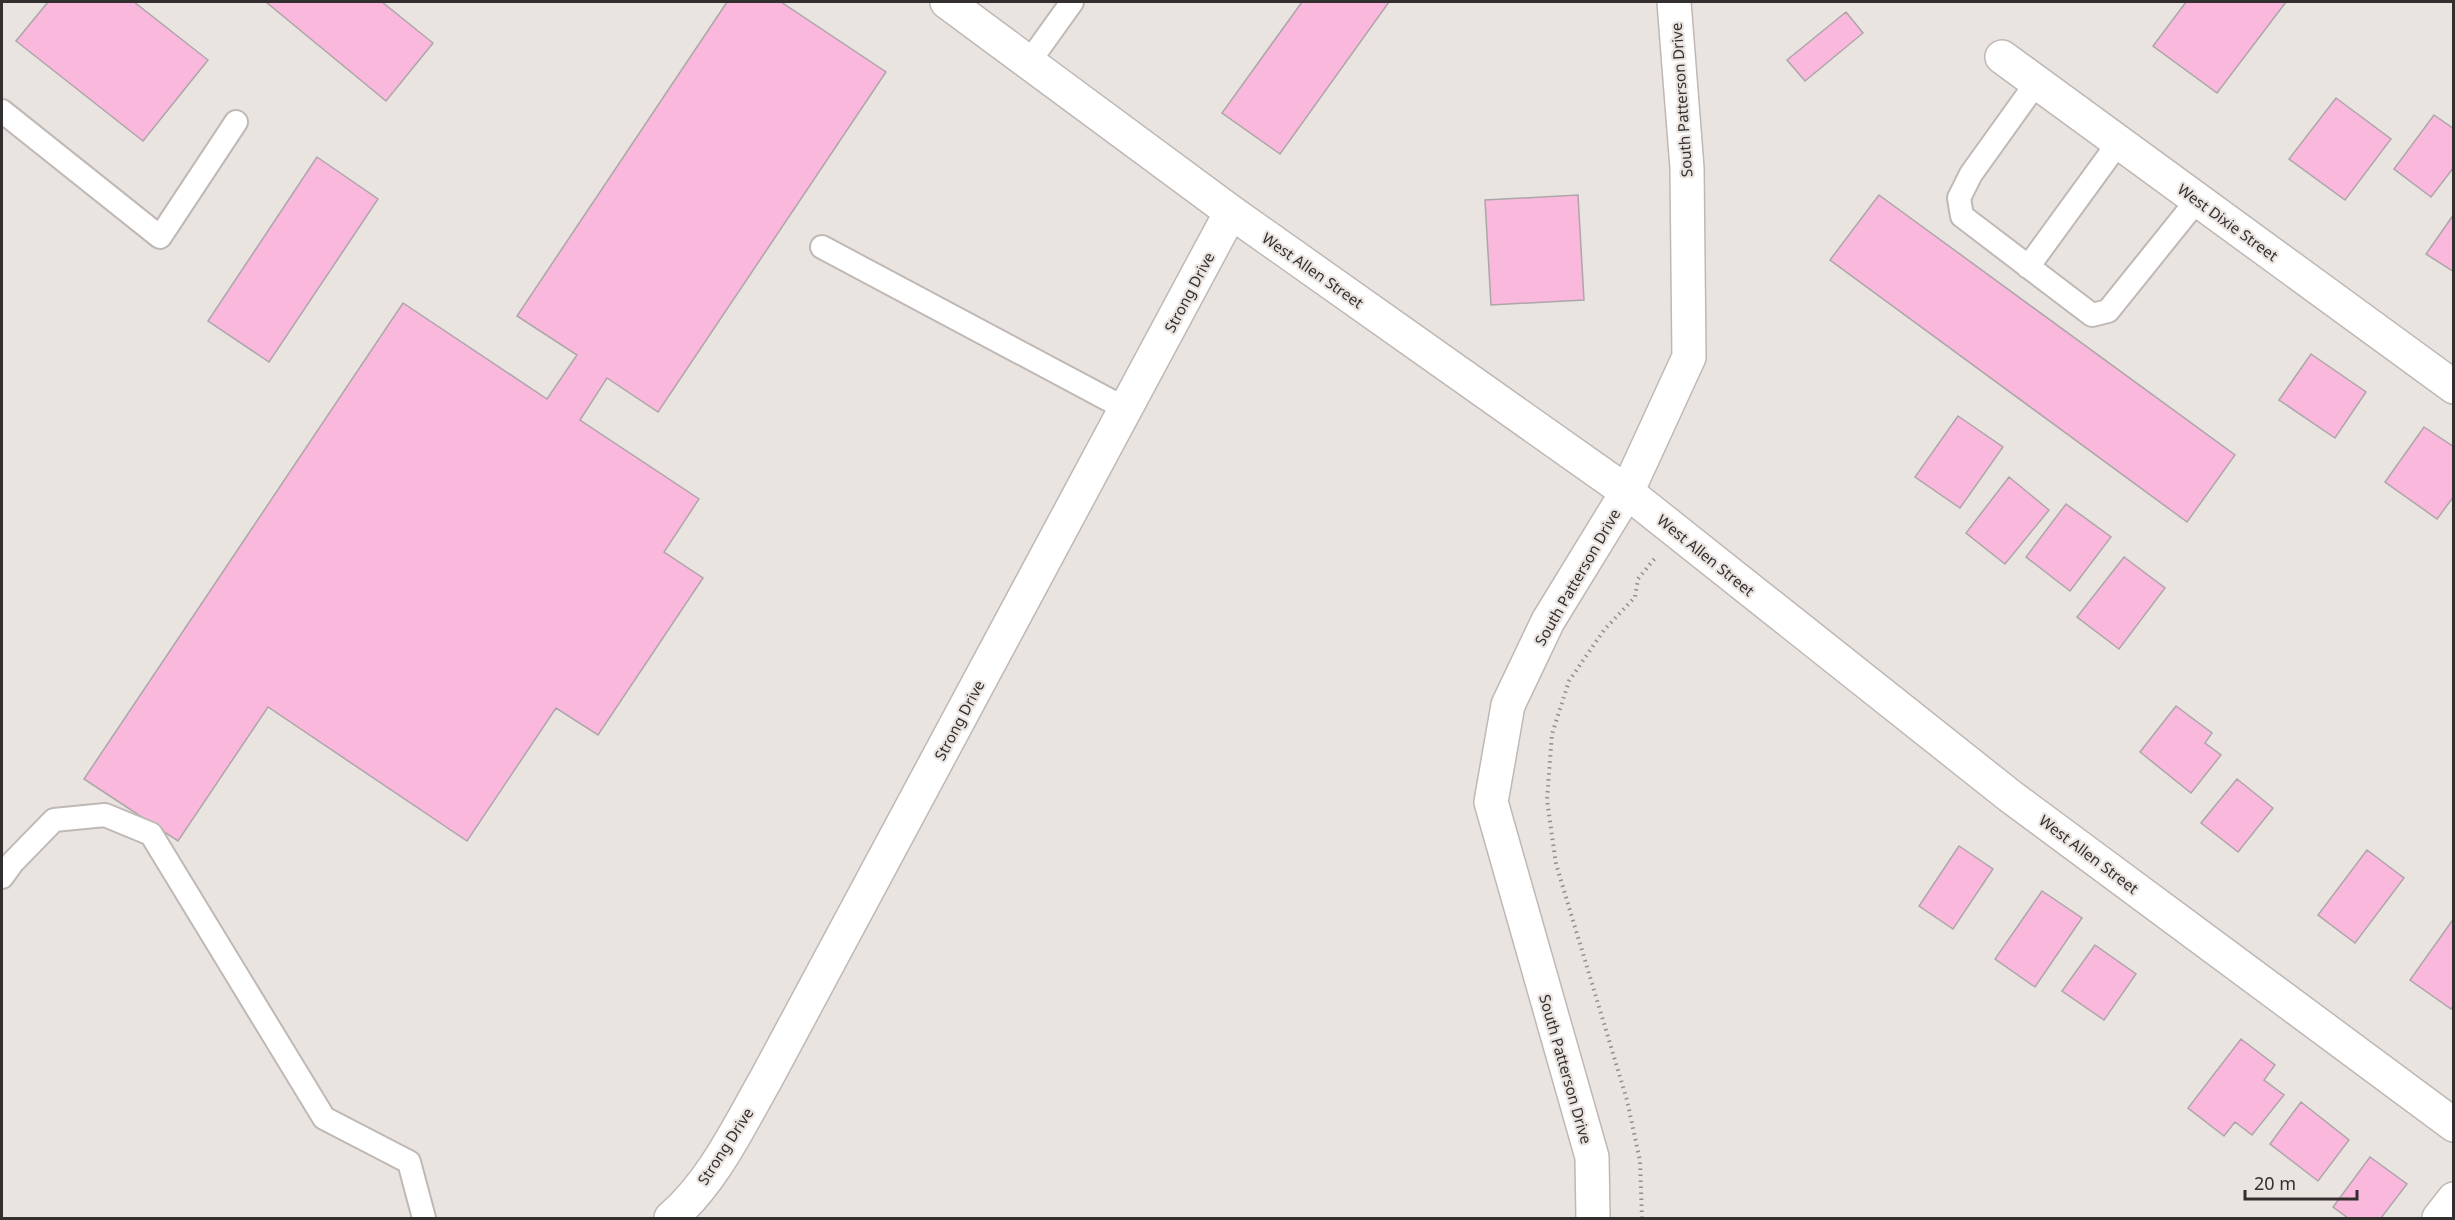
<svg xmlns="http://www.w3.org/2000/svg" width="2455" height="1220" viewBox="0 0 2455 1220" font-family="'Noto Sans',sans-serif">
<rect width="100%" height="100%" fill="#eae4e0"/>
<path fill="#fab8dc" stroke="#aca6a9" stroke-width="1.5" d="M48,2h86l74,58 -65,81 -127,-100z
M266,2h116l51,41 -47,58z
M727,2h54l105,70 -228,340 -51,-34 -27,42 119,79 -35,53 39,26 -105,157 -42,-27 -89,133 -199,-134 -90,134 -94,-62 319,-476 144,96 30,-44 -60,-39z
M1302,2h87l-109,152 -58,-41z
M2186,2h100l-69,91 -64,-47z
M1846,12l17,21 -58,48 -18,-21z
M2336,98l55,41 -46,61 -56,-41z
M2434,115l20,14v38l-23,30 -37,-28z
M317,157l61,42 -109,163 -61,-41z
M1578,195l6,105 -93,5 -6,-105z
M1879,195l356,260 -48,67 -357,-262z
M2454,214v58l-28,-18z
M2311,354l55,38 -31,46 -56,-38z
M1958,416l45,31 -43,61 -45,-31z
M2424,427l30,20v49l-17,23 -52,-37z
M2009,477l40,33 -44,54 -39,-31z
M2066,504l45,33 -41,54 -44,-34z
M2124,557l41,31 -46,61 -42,-32z
M2176,706l36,27 -7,10 16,12 -30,38 -51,-41z
M2237,779l36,29 -35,44 -37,-29z
M1959,846l34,23 -40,60 -34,-23z
M2367,850l37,28 -49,65 -37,-28z
M2042,891l40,27 -47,69 -40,-28z
M2454,918v87l-3,4 -41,-29z
M2095,945l41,29 -32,46 -42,-29z
M2241,1039l34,26 -11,15 20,15 -32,40 -17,-13 -11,14 -36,-28z
M2301,1102l48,38 -31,41 -48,-37z
M2370,1157l37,27 -26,34h-33l-15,-11z"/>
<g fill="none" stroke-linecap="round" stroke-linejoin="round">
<defs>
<path id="lane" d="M1029,62l43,-60
M2037,82l-66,92 -12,24 3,18 130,99 16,-4 90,-112
M2,111l158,126 76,-115
M822,247l304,162
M2028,267l91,-125
M2,877l11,-15 41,-42 51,-5 46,19 173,284 85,44 15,56"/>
<path id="street" d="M2002,57l452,330
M1627,492l383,304 444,329
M671,1218c42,-36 68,-92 95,-139l465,-867
M2439,1218l15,-19"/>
<path id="secondary" d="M947,2l284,210 396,280
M1593,1218l-1,-61 -101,-355 17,-97 40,-84 79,-129 62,-135 -2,-189 -13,-166"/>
</defs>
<use href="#lane" stroke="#bfb8b5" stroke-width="26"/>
<use href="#street" stroke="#bfb8b5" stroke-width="36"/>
<use href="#secondary" stroke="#bfb8b5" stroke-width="36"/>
<path stroke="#938e8b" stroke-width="4" stroke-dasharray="1.5 4.5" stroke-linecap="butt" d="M1642,1218l-2,-57 -13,-61 -71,-236 -9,-64 5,-66 17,-53 35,-51 31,-33 3,-18 17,-21"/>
<use href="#lane" stroke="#fff" stroke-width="22"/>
<use href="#street" stroke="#fff" stroke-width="33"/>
<use href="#secondary" stroke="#fff" stroke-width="33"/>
</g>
<g text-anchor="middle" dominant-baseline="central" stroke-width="4.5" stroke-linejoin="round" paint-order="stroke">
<g font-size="15" fill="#322f2e" stroke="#eae4e0">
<text transform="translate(1681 100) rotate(-94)">South Patterson Drive</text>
<text transform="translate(2228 222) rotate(36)">West Dixie Street</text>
<text transform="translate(1313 270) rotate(35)">West Allen Street</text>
<text transform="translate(1189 292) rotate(-62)">Strong Drive</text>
<text transform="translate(1706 555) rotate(39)">West Allen Street</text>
<text transform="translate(1577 577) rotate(-60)">South Patterson Drive</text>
<text transform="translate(959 720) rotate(-62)">Strong Drive</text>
<text transform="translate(2089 854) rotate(37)">West Allen Street</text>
<text transform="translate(1566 1069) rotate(74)">South Patterson Drive</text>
<text transform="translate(725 1146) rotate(-57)">Strong Drive</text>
</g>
</g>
<rect width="2455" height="1220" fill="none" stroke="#322f2e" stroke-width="6"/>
<path d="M2245 1190v9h112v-9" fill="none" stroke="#322f2e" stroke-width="3"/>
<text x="2254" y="1190" font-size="18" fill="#322f2e" stroke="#eae4e0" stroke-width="4.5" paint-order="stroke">20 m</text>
</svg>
